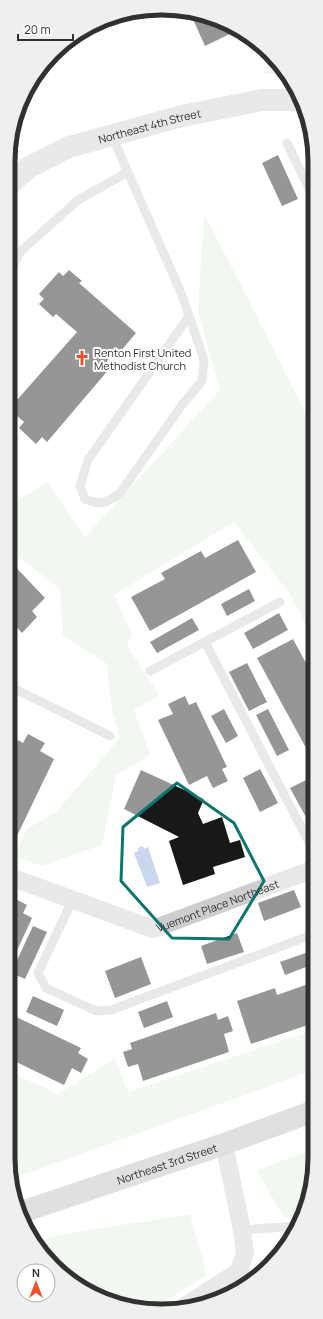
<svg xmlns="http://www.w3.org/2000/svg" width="323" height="1319" viewBox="0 0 323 1319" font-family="Manrope,sans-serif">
<rect width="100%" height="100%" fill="#fff"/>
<path fill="#e3eedf" d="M280,66l7,10 -26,-3z
M204,213l110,216v211l-24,-46 -56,-72 -120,73 18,39 -5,12 32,49 -25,15 16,45 -34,20 -14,70 -60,21 -34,-11v-12l11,3 8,-17 30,-18 63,-73 -8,-28 -6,-47 -43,-27 -3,-47 -51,-40v-43l38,-24 38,55 135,-147 -22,-78z
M314,1030v40l-302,109 -4,-22v-86l50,23 57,-36 13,34z
M314,1149v29l-13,37 -17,3 -27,-48z
M190,1214l17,61 -56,35 -57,-15 -48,-36 -10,-17 23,-7z
M283,1247l-28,32 -3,2 22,-32z"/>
<path fill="#cad7ee" d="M143,846l1,3 4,-2 12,36 -13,4 -13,-34 4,-2v-3z"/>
<path fill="#181818" d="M197,14l33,10 8,6 -33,16 -13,-29z
M278,155l20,44 -16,7 -20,-43z
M314,165v12l-5,-9z
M69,270l13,11 -3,2 57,50 -22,26 -3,-3 -6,8 5,4 -63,74 -5,-5 -6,7 -17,-16 5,-6 -15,-13 68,-77 -21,-18 -3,3 -14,-13 5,-5 -5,-5 20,-22 4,4z
M238,540l18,32 -106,59 -19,-34 34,-18 -4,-6 40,-22 4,7z
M9,560l36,38 -13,13 5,6 -15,16 -13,-14z
M249,589l6,12 -28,15 -6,-12z
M279,613l9,17 -35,19 -9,-16z
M192,618l7,12 -42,23 -7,-11z
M9,637l6,7 -6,6z
M293,639l21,39v81h-2l-55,-101z
M247,663l20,39 -18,9 -20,-39z
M185,696l4,9 7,-3 31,65 -5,2 6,12 -15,7 -6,-12 -18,9 -31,-65 15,-6 -5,-10z
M224,709l14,27 -12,7 -15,-27z
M268,709l21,41 -12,6 -21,-41z
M28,734l17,9 -5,8 14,8 -39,81 -7,-3 1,-79 9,-18 5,3z
M260,769l18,34 -18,9 -17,-34z
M141,770l63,29 -6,14 5,11 19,-7 8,26 10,-3 5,17 -32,10 2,7 -32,11 -14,-44 10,-4 -55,-28z
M308,779l6,11v28l-6,3 -18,-33z
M294,890l7,17 -37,14 -6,-18z
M8,895l19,10 -4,8 9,5 -24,52z
M33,926l14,6 -22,47 -14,-6z
M237,933l7,19 -37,12 -6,-18z
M314,950v14l-29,11 -5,-13z
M141,957l10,27 -36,14 -10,-27z
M314,982v41l-63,21 -14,-43 38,-13 2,7z
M33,996l31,14 -7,16 -31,-14z
M167,1001l6,16 -29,11 -6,-16z
M8,1013l73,35 -3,5 10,6 -7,14 -9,-5 -8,17 -56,-27z
M216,1013l2,7 10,-4 5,15 -9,3 5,18 -86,29 -5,-17 -10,3 -5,-15 9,-3 -2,-6z"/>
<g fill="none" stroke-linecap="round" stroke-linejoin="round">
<path stroke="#cecece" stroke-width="9" d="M112,136l70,159 22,65 -2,21 -20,24 -62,88c-14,10 -18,13 -35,6l-5,-13 8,-26 101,-144
M287,143l27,56
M9,273l12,-22 57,-51 50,-28
M205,642l109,210
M150,671l130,-69
M9,686l101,50
M73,899l-35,74 8,15 50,23 15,-1 203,-76
M242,1230l55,-4"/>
<g stroke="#cecece" stroke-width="18">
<path id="s1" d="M8,876l145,53 161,-60"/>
<path d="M185,1306l54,-35 6,-18 -3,-23 -18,-86"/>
</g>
<path stroke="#cecece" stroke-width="22" id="s2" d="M9,185l20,-18 40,-20 113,-31 80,-16h39"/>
<path stroke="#bbb" stroke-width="22" id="s3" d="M19,1213l205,-69 90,-33"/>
</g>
<path d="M0 0H323V1319H0ZM177,783l57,40 30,58 -35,58 -57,-1 -51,-57 2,-54z" fill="#fff" fill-opacity=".55" fill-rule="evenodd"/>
<path fill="none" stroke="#0f766e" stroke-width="3" stroke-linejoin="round" d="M177,783l57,40 30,58 -35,58 -57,-1 -51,-57 2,-54z"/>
<defs>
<symbol id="church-bare" viewBox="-9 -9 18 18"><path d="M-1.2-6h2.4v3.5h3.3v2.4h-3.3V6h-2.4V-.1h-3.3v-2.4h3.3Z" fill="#ed502d" stroke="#fff" stroke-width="2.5" paint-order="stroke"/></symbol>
</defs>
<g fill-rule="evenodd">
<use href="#church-bare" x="71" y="347" width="22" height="22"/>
</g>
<g text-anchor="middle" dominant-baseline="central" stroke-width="4" stroke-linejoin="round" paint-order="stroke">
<g font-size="11" fill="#313131" stroke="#fff">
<text stroke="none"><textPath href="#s2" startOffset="155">Northeast 4th Street</textPath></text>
<text stroke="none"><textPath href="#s1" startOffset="223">Vuemont Place Northeast</textPath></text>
<text stroke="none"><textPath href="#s3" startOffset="156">Northeast 3rd Street</textPath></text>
</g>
<g font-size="11" fill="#313131" stroke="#fff" text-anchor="start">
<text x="94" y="352">Renton First United<tspan x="94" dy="13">Methodist Church</tspan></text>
</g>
</g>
<path d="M0 0H323V1319H0ZM161 15H162A146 146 0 0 1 308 161V1158A146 146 0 0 1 162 1304H161A146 146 0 0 1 15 1158V161A146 146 0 0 1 161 15Z" fill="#efefef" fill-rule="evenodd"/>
<path fill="none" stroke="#313131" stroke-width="5" d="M161 15H162A146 146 0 0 1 308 161V1158A146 146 0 0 1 162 1304H161A146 146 0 0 1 15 1158V161A146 146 0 0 1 161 15Z"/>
<g transform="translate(36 1283)"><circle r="19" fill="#ffffff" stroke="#adadad"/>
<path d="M0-3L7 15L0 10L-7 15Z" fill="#ed502d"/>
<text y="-6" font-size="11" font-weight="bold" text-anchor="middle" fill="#313131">N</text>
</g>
<path d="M18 34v6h55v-6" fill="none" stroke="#313131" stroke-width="2"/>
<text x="24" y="34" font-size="12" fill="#313131" stroke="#ffffff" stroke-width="3" paint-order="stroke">20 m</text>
</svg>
